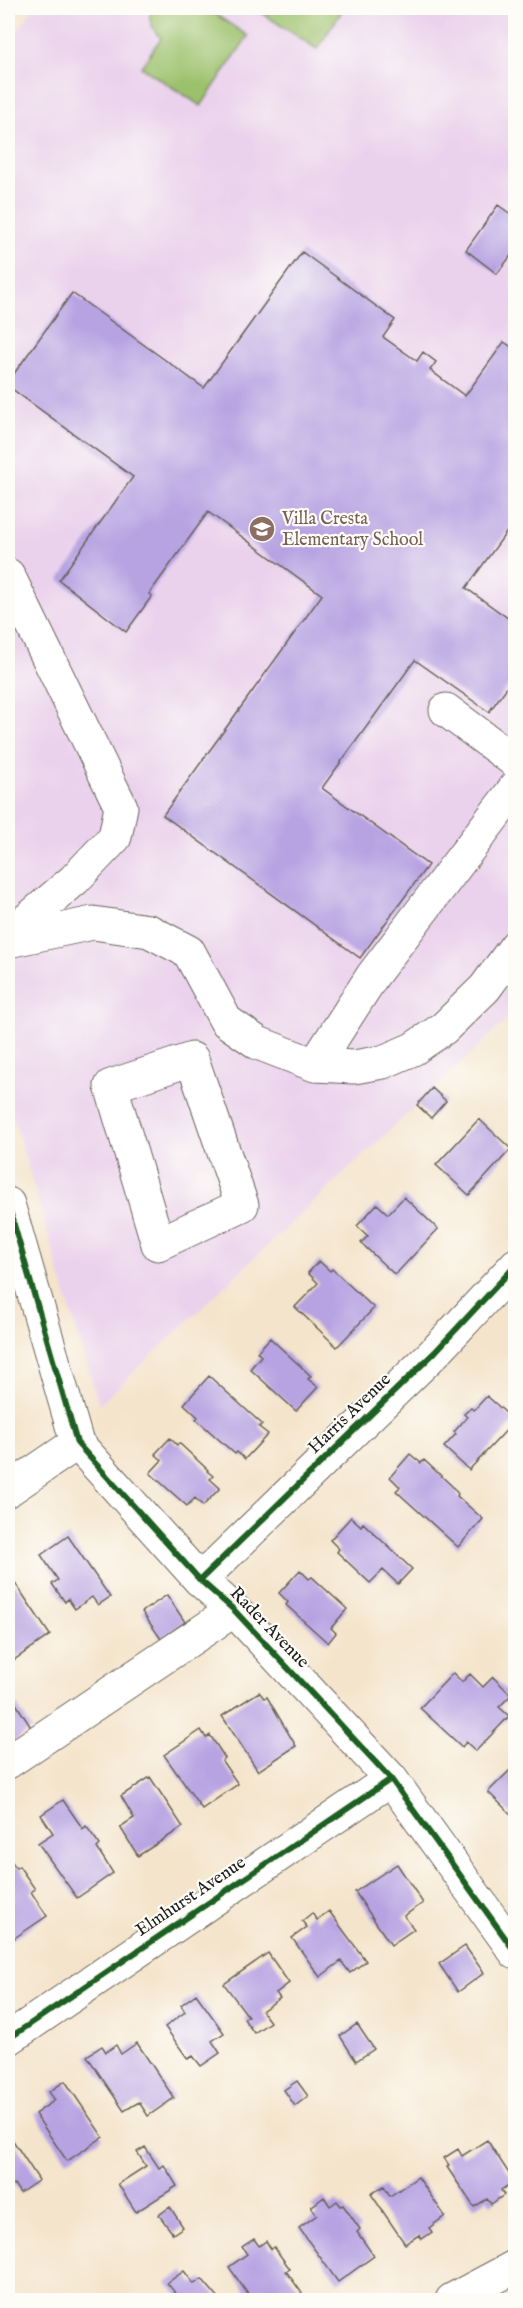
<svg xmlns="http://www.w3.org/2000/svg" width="523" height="2308" viewBox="0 0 523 2308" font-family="'IM FELL English',serif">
<rect width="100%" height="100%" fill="#fdfcf7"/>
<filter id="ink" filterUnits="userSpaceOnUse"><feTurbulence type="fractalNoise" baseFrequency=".0167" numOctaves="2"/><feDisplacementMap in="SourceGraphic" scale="12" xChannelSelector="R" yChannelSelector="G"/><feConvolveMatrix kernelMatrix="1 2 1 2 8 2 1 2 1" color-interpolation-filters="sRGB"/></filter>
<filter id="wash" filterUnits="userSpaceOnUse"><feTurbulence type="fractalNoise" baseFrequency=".008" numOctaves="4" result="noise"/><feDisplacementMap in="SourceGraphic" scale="24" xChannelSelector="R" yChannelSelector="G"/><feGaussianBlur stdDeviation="1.35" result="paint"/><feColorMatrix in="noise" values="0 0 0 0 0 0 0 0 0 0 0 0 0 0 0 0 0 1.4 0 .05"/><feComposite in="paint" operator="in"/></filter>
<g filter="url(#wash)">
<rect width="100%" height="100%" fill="#f4e4cb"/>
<path fill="#ead1ec" d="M33,8h482v1004l-416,393 -91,-304v-1055z"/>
<path fill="#9cc16c" stroke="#5c6e44" stroke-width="1.5" d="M152,8h54l42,28 -47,70 -60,-39 20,-29c-8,-8 -15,-18 -9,-30z
M254,8h90l-27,41z"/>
<g id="blocks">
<path fill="#b7a2e2" d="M498,205l18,13v31l-19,25 -31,-24z
M302,252l93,68 -12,17 34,24 6,-9 13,10 -6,8 35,26 39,-54 12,8v169l-50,69 50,36v51l-27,37 -74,-52 -93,128 106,77 -68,93 -197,-143 159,-220 -114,-83 -59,82 3,2 -26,36 -67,-52 74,-103 -125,-91v-4l64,-89 132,95z
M432,1088l14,13 -15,17 -14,-13z
M479,1119l32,30 -42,46 -33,-30z
M404,1197l34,32 -43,46 -34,-32 7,-7 -11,-10 20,-22 11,10z
M319,1261l11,10 2,-2 42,39 -37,39 -42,-40 23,-24 -10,-10z
M270,1338l41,38 -3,3 10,8 -22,24 -46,-42 11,-13 -4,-4z
M209,1376l53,48 -3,3 9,7 -23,25 -8,-7 -2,2 -39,-35 2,-2 -14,-13z
M487,1396l28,25 -46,49 -25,-23 12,-13 -2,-2 13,-15 -3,-3 7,-6 3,2z
M170,1438l7,7 2,-2 29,27 -1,1 6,5 -3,3 10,9 -17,18 -8,-8 -8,8 -37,-33 12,-13 -7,-6z
M410,1454l11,9 3,-3 28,26 6,8 -1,2 26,23 -25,28 -62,-56 4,-4 -10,-10z
M351,1517l10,9 2,-3 49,46 -14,15 -15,-14 -13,13 -33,-31 2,-3 -9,-9z
M68,1536l42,61 -12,8 -6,-8 -17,12 -7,-10 -3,3 -13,-18 6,-4 -17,-25z
M300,1570l9,9 3,-2 35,32 -16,19 5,5 -8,10 -42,-38 2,-3 -9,-9z
M15,1583l35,52 -42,29v-76z
M167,1595l18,27 -24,17 -19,-27z
M453,1673l9,9 8,-8 13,13 10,-10 18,18 -12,12 10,9 -33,35 -10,-9 -4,5 -42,-39z
M259,1692l5,6 3,-1 29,49 -38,25 -36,-55z
M13,1699l19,30 -24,17v-43z
M201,1730l5,8 4,-3 15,23 -3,3 16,23 -36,25 -38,-54z
M516,1764v55l-28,-27z
M150,1777l33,50 -45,29 -18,-29 14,-9 -13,-22z
M63,1800l20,29 3,-3 14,19 -3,3 16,25 -36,25 -39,-55 15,-10 -12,-18z
M8,1856l8,12 3,-2 16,23 -4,3 16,24 -37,25 -2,-4z
M397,1864l26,39 -19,13 10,13 -23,16 -36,-53z
M329,1911l37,50 -16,12 -9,-12 -21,16 -28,-39 15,-11 -5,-6 10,-8 5,7z
M465,1946l19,27 -26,19 -19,-28z
M268,1953l21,30 -13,10 4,5 -18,13 8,11 -16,11 -10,-14 4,-3 -24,-32z
M196,1994l28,39 -12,8 8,12 -19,13 -8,-10 -5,3 -23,-32 20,-15 -4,-7z
M357,2024l17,25 -18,12 -16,-25z
M137,2043l37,55 -26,18 -9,-14 -15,9 -37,-55 15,-10 4,6 10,-7 5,9z
M65,2081l38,56 -36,24 -32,-47 20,-14 -6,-8z
M297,2081l11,15 -13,10 -11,-16z
M8,2133l31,47 -19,13 -6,-9 -6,4z
M487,2140l27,41 -13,9 3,5 -13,9 -4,-5 -13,8 -27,-40 2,-2 -5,-7 14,-9 4,7z
M145,2147l14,21 5,-3 13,21 -41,26 -18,-28 28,-18 -9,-14z
M418,2177l27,39 -16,12 3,4 -10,7 -3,-4 -14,9 -34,-50 13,-8 6,10z
M324,2197l6,9 7,-5 4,5 2,-1 17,24 -3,3 17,24 -36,26 -39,-54 18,-13 -6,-8z
M170,2207l13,20 -10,7 -14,-19z
M254,2239l5,7 7,-5 5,8 3,-2 16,22 -4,2 18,25 -6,4h-46l-23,-33 18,-13 -5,-7z
M184,2271l10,13 8,-5 18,21h-50l7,-5 -10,-12z"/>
</g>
</g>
<g filter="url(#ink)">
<use href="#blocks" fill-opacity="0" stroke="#686259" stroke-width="1.5"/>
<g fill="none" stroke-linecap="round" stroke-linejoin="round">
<defs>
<path id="minor" d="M8,575l113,232 -6,30 -41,43 -66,56
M446,710l70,52
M8,941l85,-18 56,8 40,21 37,69 32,22 57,22 39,2 29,-5 30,-13 31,-21 41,-40 31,-42
M192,1059l50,146 -84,39 -47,-158z
M315,1065l58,-90 143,-188
M8,1204l69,239 123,137 34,30 157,169 125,174
M8,1490l69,-47
M200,1580l235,-228 81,-87
M8,1762l226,-152
M8,2039l383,-260
M452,2300l64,-34"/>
</defs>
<use href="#minor" stroke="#686259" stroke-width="35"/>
<use href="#minor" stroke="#fff" stroke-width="33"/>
<defs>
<path id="cycleway" d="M8,1204l69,239 123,137 34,30 157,169 125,174
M200,1580l235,-228 81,-87
M8,2039l383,-260"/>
</defs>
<use href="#cycleway" stroke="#fdfcf7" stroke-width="10"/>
<use href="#cycleway" stroke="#1b5e20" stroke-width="6"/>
</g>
</g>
<defs>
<symbol id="school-disc" viewBox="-11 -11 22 22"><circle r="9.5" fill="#8d6e63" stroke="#fdfcf7"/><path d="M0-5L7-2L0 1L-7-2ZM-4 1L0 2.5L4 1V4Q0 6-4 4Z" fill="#fff"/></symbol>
</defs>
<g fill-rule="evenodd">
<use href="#school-disc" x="247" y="514" width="30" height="30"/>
</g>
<g text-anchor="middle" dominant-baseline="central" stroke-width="4.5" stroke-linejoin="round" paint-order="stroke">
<g font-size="18" fill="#785e54" stroke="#fdfcf7" text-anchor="start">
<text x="282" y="519">Villa Cresta<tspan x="282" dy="21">Elementary School</tspan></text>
</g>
<g font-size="18" fill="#1c1c1c" stroke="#fdfcf7">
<text transform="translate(350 1414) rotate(-44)">Harris Avenue</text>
<text transform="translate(269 1628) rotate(46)">Rader Avenue</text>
<text transform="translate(191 1897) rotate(-34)">Elmhurst Avenue</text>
</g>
</g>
<rect width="523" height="2308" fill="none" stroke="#fdfcf7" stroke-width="30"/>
</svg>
